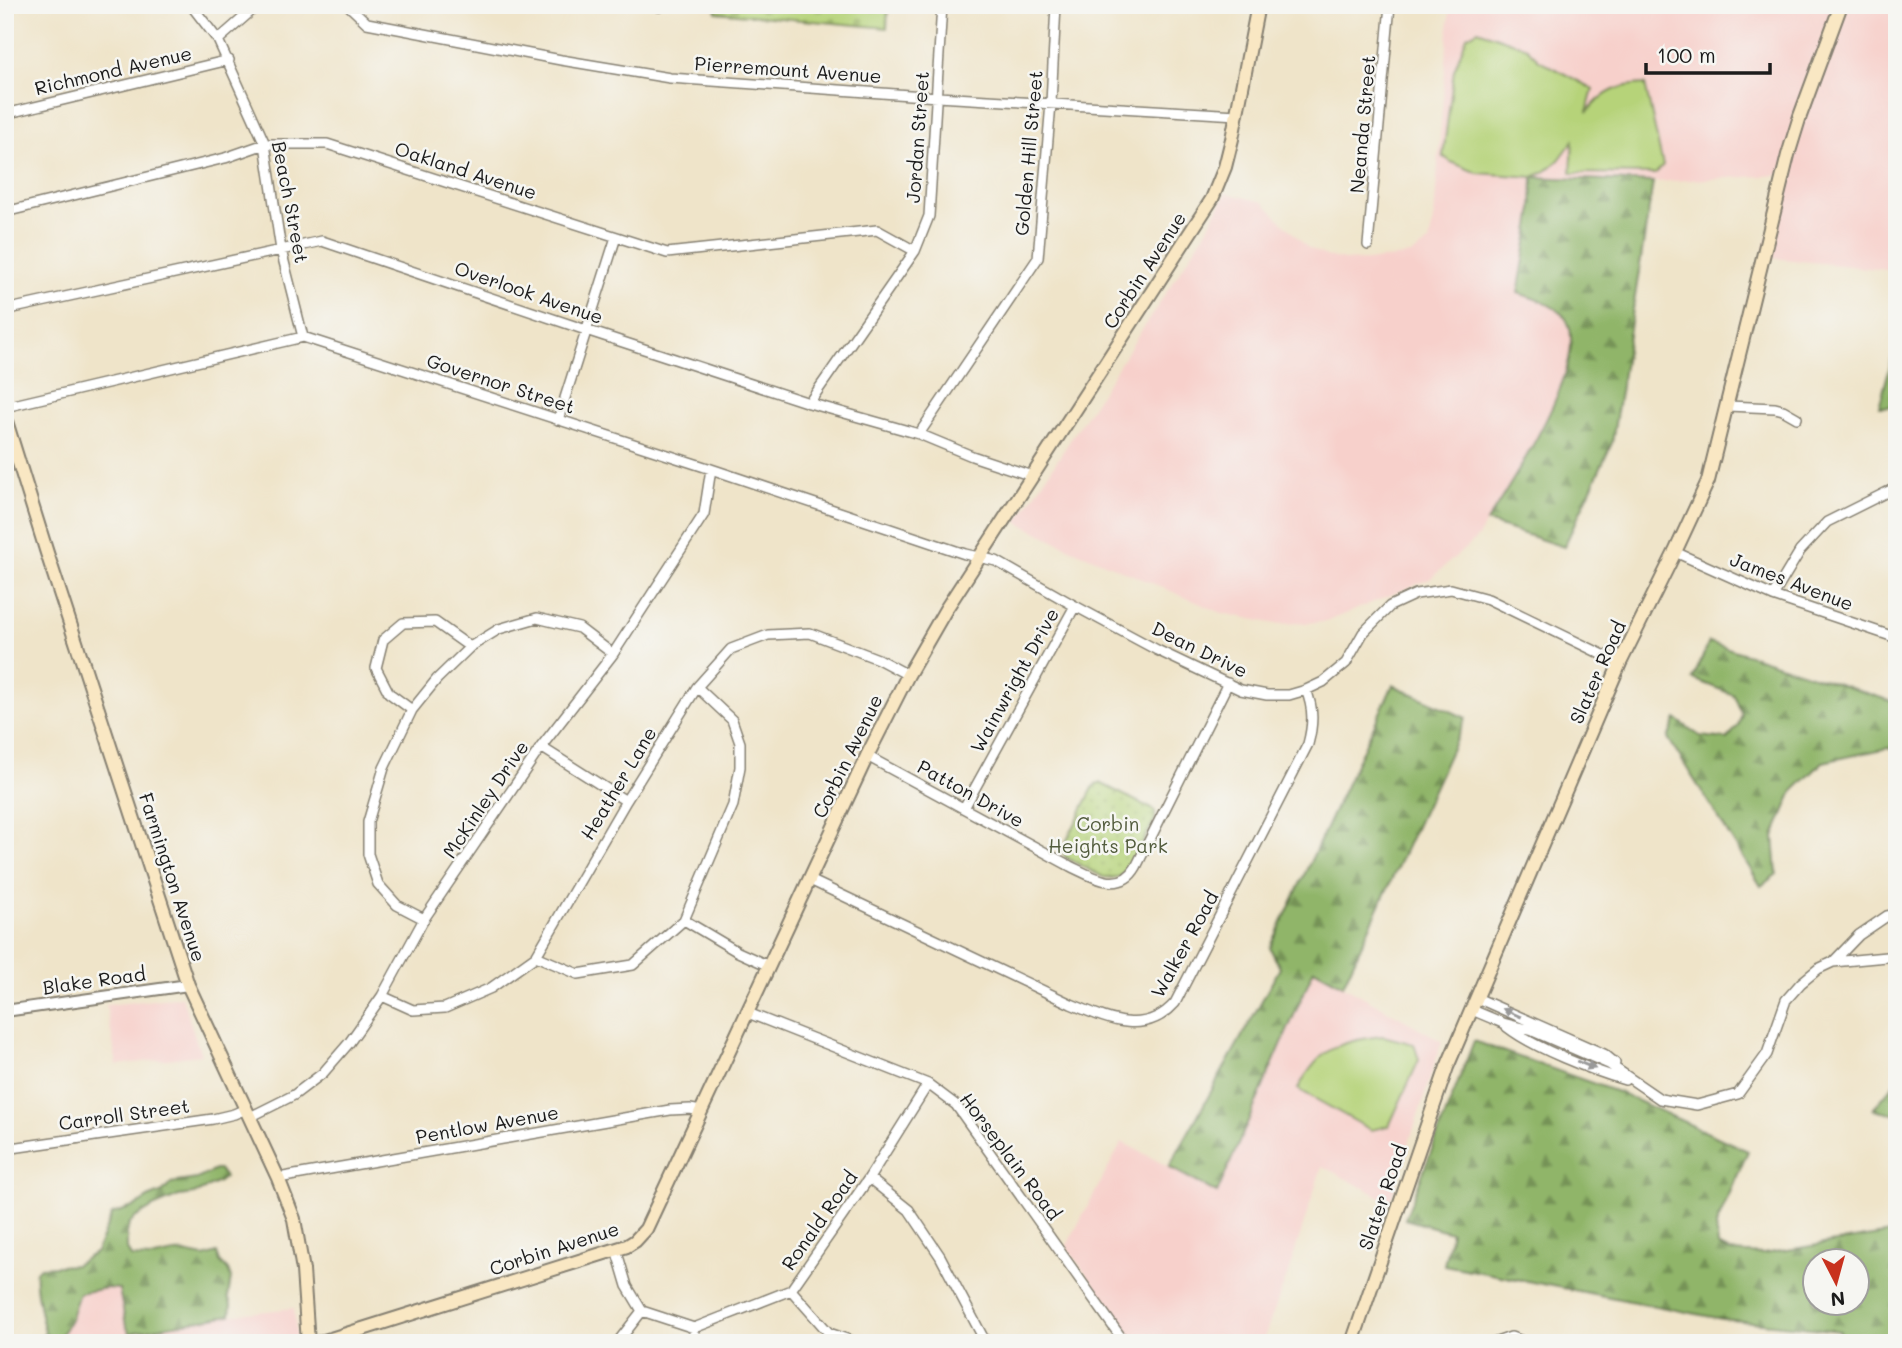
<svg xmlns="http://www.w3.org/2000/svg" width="1902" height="1348" viewBox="0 0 1902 1348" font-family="Mali,sans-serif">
<defs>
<pattern id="green-dots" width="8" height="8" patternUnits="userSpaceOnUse" patternTransform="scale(1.75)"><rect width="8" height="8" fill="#b6d379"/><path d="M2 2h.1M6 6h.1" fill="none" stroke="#9cb568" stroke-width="1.8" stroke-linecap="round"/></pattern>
<pattern id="forest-firs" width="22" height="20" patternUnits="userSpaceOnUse" patternTransform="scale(1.75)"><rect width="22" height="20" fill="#90b569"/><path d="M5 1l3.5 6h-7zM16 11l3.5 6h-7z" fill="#759256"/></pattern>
<pattern id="cemetery-stones" width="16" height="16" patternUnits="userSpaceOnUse" patternTransform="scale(1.75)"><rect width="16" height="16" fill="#b6d379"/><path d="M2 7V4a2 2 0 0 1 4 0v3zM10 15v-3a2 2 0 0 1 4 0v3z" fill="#9cb568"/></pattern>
</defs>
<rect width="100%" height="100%" fill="#f6f6f2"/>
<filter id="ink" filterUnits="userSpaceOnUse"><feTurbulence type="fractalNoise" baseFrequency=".0143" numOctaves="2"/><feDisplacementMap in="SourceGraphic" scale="14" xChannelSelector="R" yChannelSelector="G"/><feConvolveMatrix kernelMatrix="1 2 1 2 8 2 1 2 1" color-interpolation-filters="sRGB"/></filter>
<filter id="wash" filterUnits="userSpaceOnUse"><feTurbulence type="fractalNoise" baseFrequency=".00686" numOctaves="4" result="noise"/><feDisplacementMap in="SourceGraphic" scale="28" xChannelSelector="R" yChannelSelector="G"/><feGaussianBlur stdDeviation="1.57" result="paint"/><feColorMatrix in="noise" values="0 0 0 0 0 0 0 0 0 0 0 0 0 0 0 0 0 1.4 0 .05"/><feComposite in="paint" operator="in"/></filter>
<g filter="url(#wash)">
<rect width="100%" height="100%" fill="#efe4c9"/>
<path fill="#f7d0cb" d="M1450,5h447v266l-134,-14 19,-82 -129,7 -120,-5 -1,38 -14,78 22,7 23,15 9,22 -4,31 -18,47 -72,122 -48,42 -105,43 -49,2 -54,-11 -150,-64 -55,-27 188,-289 21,-40 37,9 44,45 19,9 18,4 24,1 43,-6 18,-13 5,-25z
M1314,969l128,72 -52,161 -68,-36 -34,107 -26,70h-125l-71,-96 56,-105 94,50z
M182,997l19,58 -84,10 -11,-60z
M116,1287l3,1 7,38 4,7 100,-18 64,-7 3,35h-241l14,-23 9,-27z"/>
<path fill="url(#green-dots)" stroke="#69784a" stroke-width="2" d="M1100,783l52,26 3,3v7l-24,46 -10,11 -8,2 -10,-1 -38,-20 -3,-7 31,-62 3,-4z"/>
<path fill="url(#forest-firs)" stroke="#566842" stroke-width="2" fill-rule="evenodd" d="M1533,177l120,5 -41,261 -48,104 -77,-25c22,-37 113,-171 75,-208 -12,-11 -29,-16 -44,-21l14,-78z
M1897,340v66l-18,1z
M1709,642l188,61v49l-9,-4 -65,14 -30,29 -19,45 3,38 -16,12 -93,-148 8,-19 24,17 27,3 11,-13 4,-12 -8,-19 -41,-16z
M1393,685l73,33 -123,267 -29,-16 -97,224 -48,-26 111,-199 -10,-20z
M1474,1041l149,53 125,57 -32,74 2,21 12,6 33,2 134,-22v111h-56l-1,-12 -118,-12 -278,-54 7,-33 -46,-13zM1856,1260v42h-42v-42z
M1897,1081v33l-24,-5z
M215,1170h4l6,7 -6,5 -25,12 -15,2 -24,10 -20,12 -6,6 -2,9v16l4,8 19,1 29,-6 25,5 13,-4 3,9 8,8 3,8 -3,19 3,7 -1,11 -100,18 -4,-7 -7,-37 -12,-1 -28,5 -9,27 -14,23h-17l6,-12c-4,-13 -11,-47 -9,-60l4,-4 35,-2 21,-13 16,-38 24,-8 12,-8 15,-6 8,-9 26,-4z"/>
<path fill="url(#cemetery-stones)" stroke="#69784a" stroke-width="2" d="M716,5h172l-1,23 -171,-16z"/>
<path fill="#b6d379" stroke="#69784a" stroke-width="2" d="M1478,30l48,17 13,13 54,29 -6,23c17,-21 32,-27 58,-28l18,82 -8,8 -84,-1 2,-32 -14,19 -13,11 -13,6 -56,-4 -26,-11 -8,-6 11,-86 13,-34z
M1383,1036l31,8 5,16 -30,66 -18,4 -73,-41c21,-41 41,-48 85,-53z"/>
</g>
<g filter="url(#ink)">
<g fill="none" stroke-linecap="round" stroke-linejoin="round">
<defs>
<path id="minor" d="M191,5l27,35 47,104 16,106 22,87
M348,5l19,18 194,37 109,18 268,19 299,18
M659,7l1,-2
M218,40l40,-35
M5,114l224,-54
M5,212l220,-54 40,-14h62l340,109 210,-23 38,21
M1368,245l22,-240
M5,310l317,-69 264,89 223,73 110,31 53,22 60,20
M809,403l106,-152 14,-35 13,-211
M1727,406l48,2 8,2 14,8
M5,407l298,-70 408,132 254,85 31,7 79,45 82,44 84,40 26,5h22l17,-5 17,-8 23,-19 17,-30 27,-27 26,-12 35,-5 37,10 132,64
M558,420l58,-183
M919,434l119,-176 13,-155 5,-98
M1675,552l98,44 124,42
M1773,596l27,-45 27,-29 70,-35
M412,710l-23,-17 -13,-25 7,-28 20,-17 32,-1 35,25
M541,747l85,54
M867,756l203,110c21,10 50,29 66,1l92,-184
M964,808l111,-202
M810,880l261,124c34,14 73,34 104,-1l133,-259c5,-19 6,-35 -2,-54
M424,919l-27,-14 -19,-21 -10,-30v-32l16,-54 28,-58 25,-31 33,-32 29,-18 38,-11 42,10 34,26
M684,920l54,32 31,14
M536,956l42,18 55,-9 51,-45 49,-115 7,-38v-24l-8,-23 -35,-33
M1833,962l64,-6
M382,996l31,14 32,-2 46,-20 45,-32 90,-155 71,-114 34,-38 37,-14 42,-2 68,26 30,16
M1477,998l127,56 11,9
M1472,1010l31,13 30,8 76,33 51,35 37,6 41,-11 29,-40 19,-54 15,-17 17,-14 15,-7 26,-27 28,-19 10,-2
M748,1013l180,71 28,21 169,238
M1507,1027c27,21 84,43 118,53
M250,1117l44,-22 29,-22 26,-30 33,-47 42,-77 117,-172 72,-93 91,-140 7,-45
M5,1149l208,-30 21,-5 12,-5
M278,1178l392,-68 20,-1 11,2
M869,1178l40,32 31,46 46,87
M616,1249l11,37 15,25 52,17 97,-38 78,-112 59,-94
M791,1290l38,43 29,10
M694,1328v15
M617,1343l25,-32
M1494,1343l17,-6 17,6"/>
<path id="tertiary" d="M5,1011l183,-26"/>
<path id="secondary" d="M5,418l42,135 141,432 90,193 16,41 9,51 5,73
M318,1343l309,-97 8,-5 11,-12 221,-473 41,-81 38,-66 266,-410 13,-32 7,-28 26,-134
M1352,1343l95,-276 173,-404 55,-111 33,-71 80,-326 12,-39 41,-111"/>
</defs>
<use href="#minor" stroke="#868072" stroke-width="12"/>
<use href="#tertiary" stroke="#868072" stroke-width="14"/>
<use href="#secondary" stroke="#868072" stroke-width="16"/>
<use href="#minor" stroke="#fff" stroke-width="9"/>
<use href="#tertiary" stroke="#fff" stroke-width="10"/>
<use href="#secondary" stroke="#f9e7c3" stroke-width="12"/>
</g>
<defs><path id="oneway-solid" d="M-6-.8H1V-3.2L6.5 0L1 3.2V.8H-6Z" transform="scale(1.75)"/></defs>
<g fill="#999">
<use href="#oneway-solid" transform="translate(1512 1013) rotate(-156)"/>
<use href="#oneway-solid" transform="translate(1586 1065) rotate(22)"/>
</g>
</g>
<g text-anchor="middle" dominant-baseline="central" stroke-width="5" stroke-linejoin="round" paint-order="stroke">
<g font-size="19" fill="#1c1c1c" stroke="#f6f6f2">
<text transform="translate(788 69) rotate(4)">Pierremount Avenue</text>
<text transform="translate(113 70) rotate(-13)">Richmond Avenue</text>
<text transform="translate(1362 124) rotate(-85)">Neanda Street</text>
<text transform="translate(917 137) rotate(-86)">Jordan Street</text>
<text transform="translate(1028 153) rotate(-85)">Golden Hill Street</text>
<text transform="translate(466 170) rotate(18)">Oakland Avenue</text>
<text transform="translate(291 202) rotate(79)">Beach Street</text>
<text transform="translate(1144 270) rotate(-57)">Corbin Avenue</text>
<text transform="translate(529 292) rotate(19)">Overlook Avenue</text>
<text transform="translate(501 383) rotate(18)">Governor Street</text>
<text transform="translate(1792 581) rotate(21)">James Avenue</text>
<text transform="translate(1200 649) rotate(26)">Dean Drive</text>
<text transform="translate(1597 672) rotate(-66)">Slater Road</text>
<text transform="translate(1014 680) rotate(-61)">Wainwright Drive</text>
<text transform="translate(847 756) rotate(-64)">Corbin Avenue</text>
<text transform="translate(618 783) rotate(-59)">Heather Lane</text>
<text transform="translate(971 793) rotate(29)">Patton Drive</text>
<text transform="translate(485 799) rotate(-56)">McKinley Drive</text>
<text transform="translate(173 877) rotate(72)">Farmington Avenue</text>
<text transform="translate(1184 944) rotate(-61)">Walker Road</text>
<text transform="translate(94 980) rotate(-8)">Blake Road</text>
<text transform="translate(124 1114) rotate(-8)">Carroll Street</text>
<text transform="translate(487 1124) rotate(-10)">Pentlow Avenue</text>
<text transform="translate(1011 1156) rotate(53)">Horseplain Road</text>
<text transform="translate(1382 1197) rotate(-71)">Slater Road</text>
<text transform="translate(819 1220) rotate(-55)">Ronald Road</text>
<text transform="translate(554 1248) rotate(-18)">Corbin Avenue</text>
</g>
<g font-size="19" fill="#525c3d" stroke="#f6f6f2">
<text x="1108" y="823">Corbin<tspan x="1108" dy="22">Heights Park</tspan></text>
</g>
</g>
<rect width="1902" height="1348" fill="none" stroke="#f6f6f2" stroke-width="28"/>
<g transform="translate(1836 1282) rotate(174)"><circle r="33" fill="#f6f6f2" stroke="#9f9f9c" stroke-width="2"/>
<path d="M0-5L12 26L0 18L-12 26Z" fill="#c8321e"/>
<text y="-10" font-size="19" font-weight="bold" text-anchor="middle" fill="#1c1c1c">N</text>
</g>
<path d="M1646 63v10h124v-10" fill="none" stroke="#1c1c1c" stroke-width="3.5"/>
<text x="1657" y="63" font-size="21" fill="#1c1c1c" stroke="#f6f6f2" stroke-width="5" paint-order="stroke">100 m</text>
</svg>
